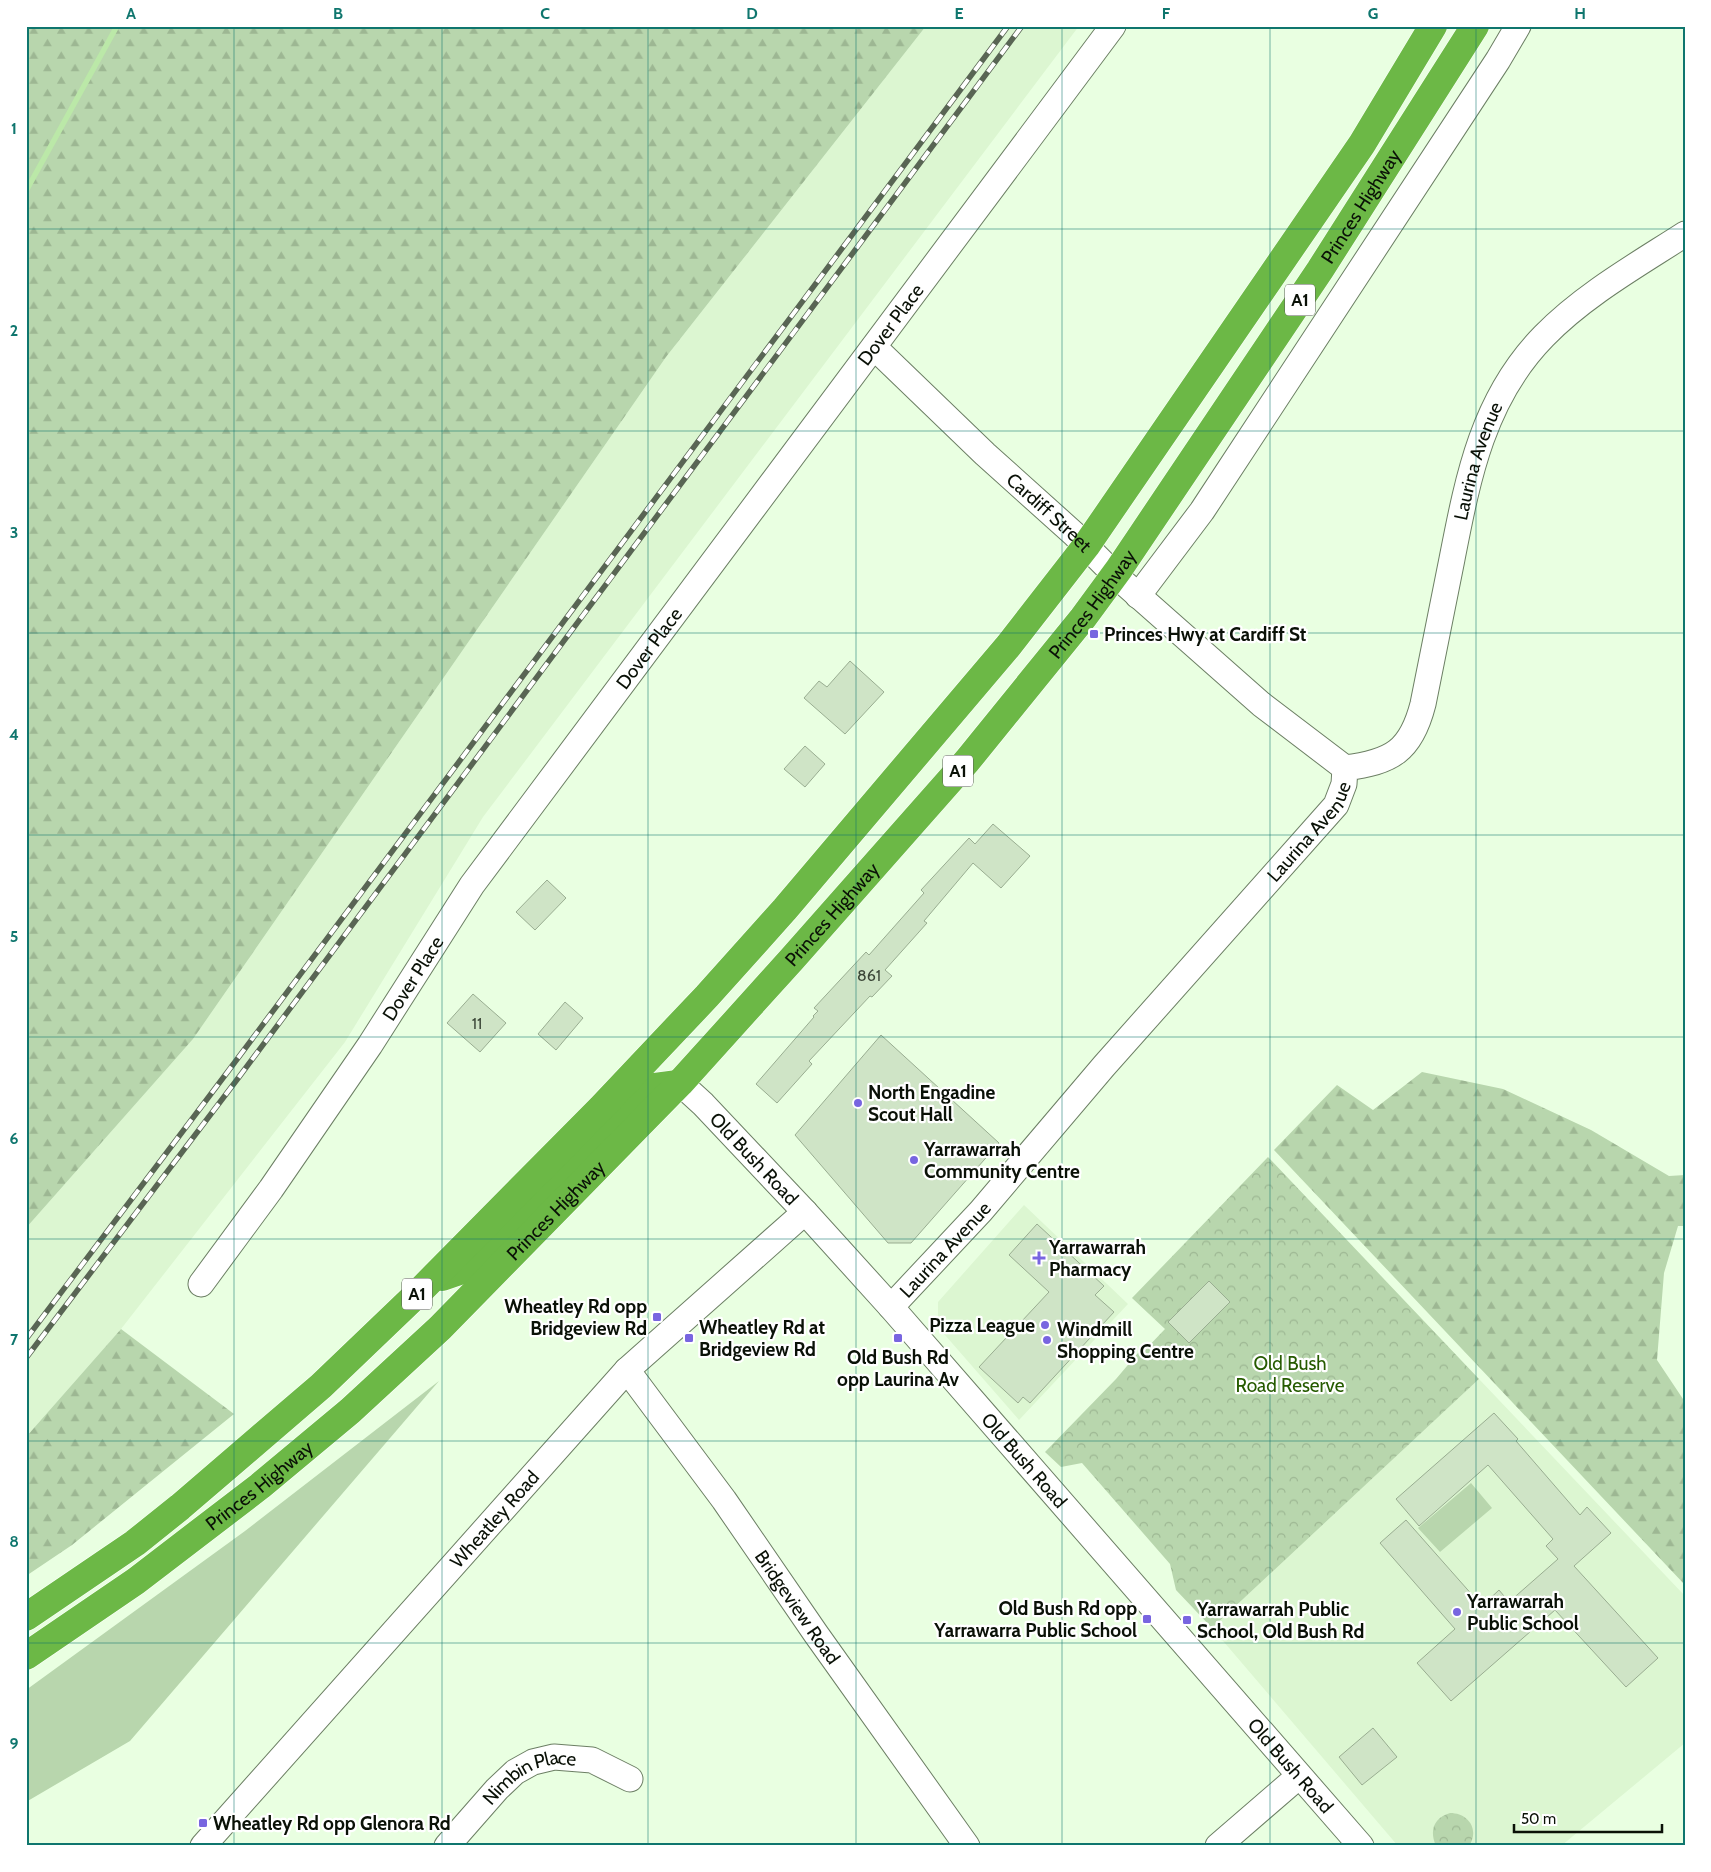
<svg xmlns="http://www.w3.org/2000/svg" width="1711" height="1872" viewBox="0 0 1711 1872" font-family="Cabin,sans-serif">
<defs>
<pattern id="forest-firs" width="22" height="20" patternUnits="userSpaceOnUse" patternTransform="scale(1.25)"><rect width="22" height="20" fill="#b8d6ad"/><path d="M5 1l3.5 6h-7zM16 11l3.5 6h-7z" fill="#9db793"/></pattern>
<pattern id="park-crowns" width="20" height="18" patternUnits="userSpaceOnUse" patternTransform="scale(1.25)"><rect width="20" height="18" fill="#b8d6ad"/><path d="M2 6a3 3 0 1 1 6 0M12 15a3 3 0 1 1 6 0" fill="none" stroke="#9db793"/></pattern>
</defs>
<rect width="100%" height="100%" fill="#e9ffe1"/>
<path fill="#dcf6d1" d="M926,26h153l-596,791 -138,225 -224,287 -95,108v-209l167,-189 473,-682z
M1024,1205l104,99 -109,116 -81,-93v-25z
M1479,1379l206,217v147l-124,103h-163l-186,-218z"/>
<path fill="#b8d6ad" d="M439,1381l-309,360 -104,61v-112l219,-159z
M1471,1483l21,25 -52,44 -22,-24z"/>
<path fill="url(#forest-firs)" d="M26,26h900l-260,331 -473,682 -167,189z
M1422,1072l81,17 88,41 78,46 16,-1v51h-7l-14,47 -7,87 28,42v183l-411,-435 63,-65 36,25z
M121,1329l113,85 -162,131 -46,31v-139z"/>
<path fill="url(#park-crowns)" d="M1268,1157l211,222 -267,249 -36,-38 -6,-26 -88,-101 -21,4 -16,-15 71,-73 22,-26 6,-2 21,-22 -33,-31z
M1450,1813c18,0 30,16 19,33h-33c-7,-16 -2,-28 14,-33z"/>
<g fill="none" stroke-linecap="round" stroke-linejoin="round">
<path stroke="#bbe8a8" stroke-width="5.5" d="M26,191l91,-165"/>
</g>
<path fill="#cfe4c6" stroke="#99ad91" d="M850,661l34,31 -39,42 -41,-36 15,-17 8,6z
M805,746l20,18 -20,23 -21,-18z
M993,824l37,32 -29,32 -28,-25 -49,58 3,2 -42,47 7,6 -20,21 -2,-1 -61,65 3,3 -35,39 -21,-19 58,-67 -1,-1 5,-5 -4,-3 52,-56 3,3 55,-62 -3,-3 48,-52 6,6z
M547,880l19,18 -31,32 -19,-18z
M473,994l33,29 -26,29 -33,-29z
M565,1002l18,16 -27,32 -18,-16z
M881,1035l118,108 -88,100h-23l-93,-108z
M1037,1224l67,62 -9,9 19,17 -84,91 -7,-6 -5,6 -39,-36 70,-75 -40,-37z
M1209,1281l21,21 -41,41 -21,-21z
M1494,1413l24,26 -2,2 64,74 7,-8 24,26 -37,33 84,92 -32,29 -71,-77 -104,91 -34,-38 38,-34 -75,-86 26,-23 76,86 17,-16 10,12 49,-43 -12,-13 7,-7 -65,-74 -69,61 -23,-27z
M1373,1728l24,29 -35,28 -23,-28z"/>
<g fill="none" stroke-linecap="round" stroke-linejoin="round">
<defs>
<g id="minor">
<path id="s1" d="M874,347l111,107 89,80 41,41 146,129 84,64"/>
<path d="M1138,596l64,-85 296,-451 20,-34"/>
<path id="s2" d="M680,1083l23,21 102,108 86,95 470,539"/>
<path id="s3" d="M201,1284l70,-95 99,-144 102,-160 641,-859"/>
<path id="s4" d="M891,1307l90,-96 123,-145 232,-261 8,-21 1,-16c47,-6 66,-17 78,-64 10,-48 19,-97 29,-145 16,-82 31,-161 92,-223 40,-41 93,-71 141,-102"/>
<path id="s5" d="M627,1370l97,130 92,134 151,212"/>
<path id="s6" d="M203,1846l424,-476 178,-158"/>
<path id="s7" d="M447,1846l50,-57 18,-17 18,-10 21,-5 38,3 38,19"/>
<path d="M1218,1846l81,-70"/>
</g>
<g id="highway">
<path d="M442,1277l29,-10 15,-12 156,-161 13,-7 23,-3"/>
<path d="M26,1617l109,-74 45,-36 141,-121 94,-90 186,-188 106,-112 78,-87 224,-264 77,-99 276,-402 71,-118"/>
<path id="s8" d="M26,1656l110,-75 124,-95 90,-75 90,-83 240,-245 112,-124 175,-198 116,-143 36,-49 201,-299 155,-244"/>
</g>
</defs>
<use href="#minor" stroke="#6c7f64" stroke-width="27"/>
<use href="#highway" stroke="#fff" stroke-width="29"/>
<use href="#minor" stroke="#fff" stroke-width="25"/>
<use href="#highway" stroke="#6cb846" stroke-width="28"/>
<defs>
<path id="rail" d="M26,1339l203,-269 779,-1044
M26,1358l213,-281 783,-1051"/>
</defs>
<use href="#rail" stroke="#596554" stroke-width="5.5"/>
<use href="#rail" stroke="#fff" stroke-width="4" stroke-dasharray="11" stroke-linecap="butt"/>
</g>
<path fill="none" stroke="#0f766e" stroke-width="1" stroke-opacity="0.55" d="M234,26v1820M442,26v1820M648,26v1820M856,26v1820M1062,26v1820M1270,26v1820M1476,26v1820M26,229h1659M26,431h1659M26,633h1659M26,835h1659M26,1037h1659M26,1239h1659M26,1441h1659M26,1643h1659"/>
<g fill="#7865e0" stroke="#fff" stroke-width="2">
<rect x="1089" y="629" width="10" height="10" rx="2.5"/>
<circle cx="858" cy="1103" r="5"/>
<circle cx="914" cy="1160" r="5"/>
<path d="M1036.5 1250.5h5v5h5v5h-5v5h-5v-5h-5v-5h5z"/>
<rect x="652" y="1312" width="10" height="10" rx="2.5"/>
<circle cx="1045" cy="1325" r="5"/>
<rect x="684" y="1333" width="10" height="10" rx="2.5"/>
<rect x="893" y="1333" width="10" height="10" rx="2.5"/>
<circle cx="1047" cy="1340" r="5"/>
<circle cx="1457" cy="1612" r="5"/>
<rect x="1142" y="1614" width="10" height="10" rx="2.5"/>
<rect x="1182" y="1615" width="10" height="10" rx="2.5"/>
<rect x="198" y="1818" width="10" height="10" rx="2.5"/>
</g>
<g text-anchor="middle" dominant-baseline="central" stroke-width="4.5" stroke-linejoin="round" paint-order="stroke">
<g font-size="16" fill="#3b4637">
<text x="869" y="975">861</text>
<text x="477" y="1023">11</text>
</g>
<g fill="#fff" stroke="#545851" stroke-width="1">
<rect x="1285" y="284.5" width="30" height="31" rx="4"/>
<rect x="943" y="755.5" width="30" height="31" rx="4"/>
<rect x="402" y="1278.5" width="30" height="31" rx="4"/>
</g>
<g font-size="18" font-weight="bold" fill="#0a1107">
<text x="1300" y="300">A1</text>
<text x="958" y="771">A1</text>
<text x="417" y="1294">A1</text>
</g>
<g font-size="19" fill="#0a1107" stroke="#fff">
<text stroke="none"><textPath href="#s8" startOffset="1984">Princes Highway</textPath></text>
<text stroke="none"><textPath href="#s3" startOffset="1182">Dover Place</textPath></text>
<text stroke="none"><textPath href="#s4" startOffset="1069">Laurina Avenue</textPath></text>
<text stroke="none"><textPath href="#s1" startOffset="241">Cardiff Street</textPath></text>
<text stroke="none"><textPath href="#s8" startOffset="1504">Princes Highway</textPath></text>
<text stroke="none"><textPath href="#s3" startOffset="778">Dover Place</textPath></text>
<text stroke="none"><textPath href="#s4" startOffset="634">Laurina Avenue</textPath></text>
<text stroke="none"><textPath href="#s8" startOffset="1099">Princes Highway</textPath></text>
<text stroke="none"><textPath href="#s3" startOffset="372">Dover Place</textPath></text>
<text stroke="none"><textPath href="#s2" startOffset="106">Old Bush Road</textPath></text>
<text stroke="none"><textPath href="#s8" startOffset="694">Princes Highway</textPath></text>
<text stroke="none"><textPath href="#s4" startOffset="79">Laurina Avenue</textPath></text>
<text stroke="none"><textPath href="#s2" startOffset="511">Old Bush Road</textPath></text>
<text stroke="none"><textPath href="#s8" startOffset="289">Princes Highway</textPath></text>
<text stroke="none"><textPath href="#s6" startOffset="438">Wheatley Road</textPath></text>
<text stroke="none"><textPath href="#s5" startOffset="292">Bridgeview Road</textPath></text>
<text stroke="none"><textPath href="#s2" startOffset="916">Old Bush Road</textPath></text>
<text stroke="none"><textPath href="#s7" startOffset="112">Nimbin Place</textPath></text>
</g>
<g font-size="19" font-weight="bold" fill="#0a1107" stroke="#fff" text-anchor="start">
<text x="1104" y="634">Princes Hwy at Cardiff St</text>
<text x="868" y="1092">North Engadine<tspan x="868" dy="22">Scout Hall</tspan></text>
<text x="924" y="1149">Yarrawarrah<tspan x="924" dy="22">Community Centre</tspan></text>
<text x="1049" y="1247">Yarrawarrah<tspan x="1049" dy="22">Pharmacy</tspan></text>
<text x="647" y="1306" text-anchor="end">Wheatley Rd opp<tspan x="647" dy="22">Bridgeview Rd</tspan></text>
<text x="1035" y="1325" text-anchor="end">Pizza League</text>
<text x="699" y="1327">Wheatley Rd at<tspan x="699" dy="22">Bridgeview Rd</tspan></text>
<text x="1057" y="1329">Windmill<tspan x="1057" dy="22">Shopping Centre</tspan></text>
<text x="898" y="1357" text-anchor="middle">Old Bush Rd<tspan x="898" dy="22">opp Laurina Av</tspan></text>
<text x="1467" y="1601">Yarrawarrah<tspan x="1467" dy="22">Public School</tspan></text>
<text x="1137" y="1608" text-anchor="end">Old Bush Rd opp<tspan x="1137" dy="22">Yarrawarra Public School</tspan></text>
<text x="1197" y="1609">Yarrawarrah Public<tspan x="1197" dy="22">School, Old Bush Rd</tspan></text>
<text x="213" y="1823">Wheatley Rd opp Glenora Rd</text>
</g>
<g font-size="19" fill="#265b00" stroke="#fff">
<text x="1290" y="1363">Old Bush<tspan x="1290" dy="22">Road Reserve</tspan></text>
</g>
</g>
<rect width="1711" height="1872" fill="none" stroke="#ffffff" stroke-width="55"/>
<path d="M1514 1824v8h148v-8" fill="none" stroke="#0a1107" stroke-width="2.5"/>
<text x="1521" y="1824" font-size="15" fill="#0a1107" stroke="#ffffff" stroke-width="4" paint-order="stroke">50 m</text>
<rect x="28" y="28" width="1656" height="1816" fill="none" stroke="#0f766e" stroke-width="2"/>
<g font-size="16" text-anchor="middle" font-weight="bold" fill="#0f766e">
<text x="131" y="19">A</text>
<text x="338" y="19">B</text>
<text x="545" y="19">C</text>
<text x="752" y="19">D</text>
<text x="959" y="19">E</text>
<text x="1166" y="19">F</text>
<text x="1373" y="19">G</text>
<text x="1580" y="19">H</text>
<text x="14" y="134">1</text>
<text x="14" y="336">2</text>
<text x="14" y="538">3</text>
<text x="14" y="740">4</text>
<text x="14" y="942">5</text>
<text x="14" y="1144">6</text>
<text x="14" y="1345">7</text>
<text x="14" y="1547">8</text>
<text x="14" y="1749">9</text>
</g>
</svg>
